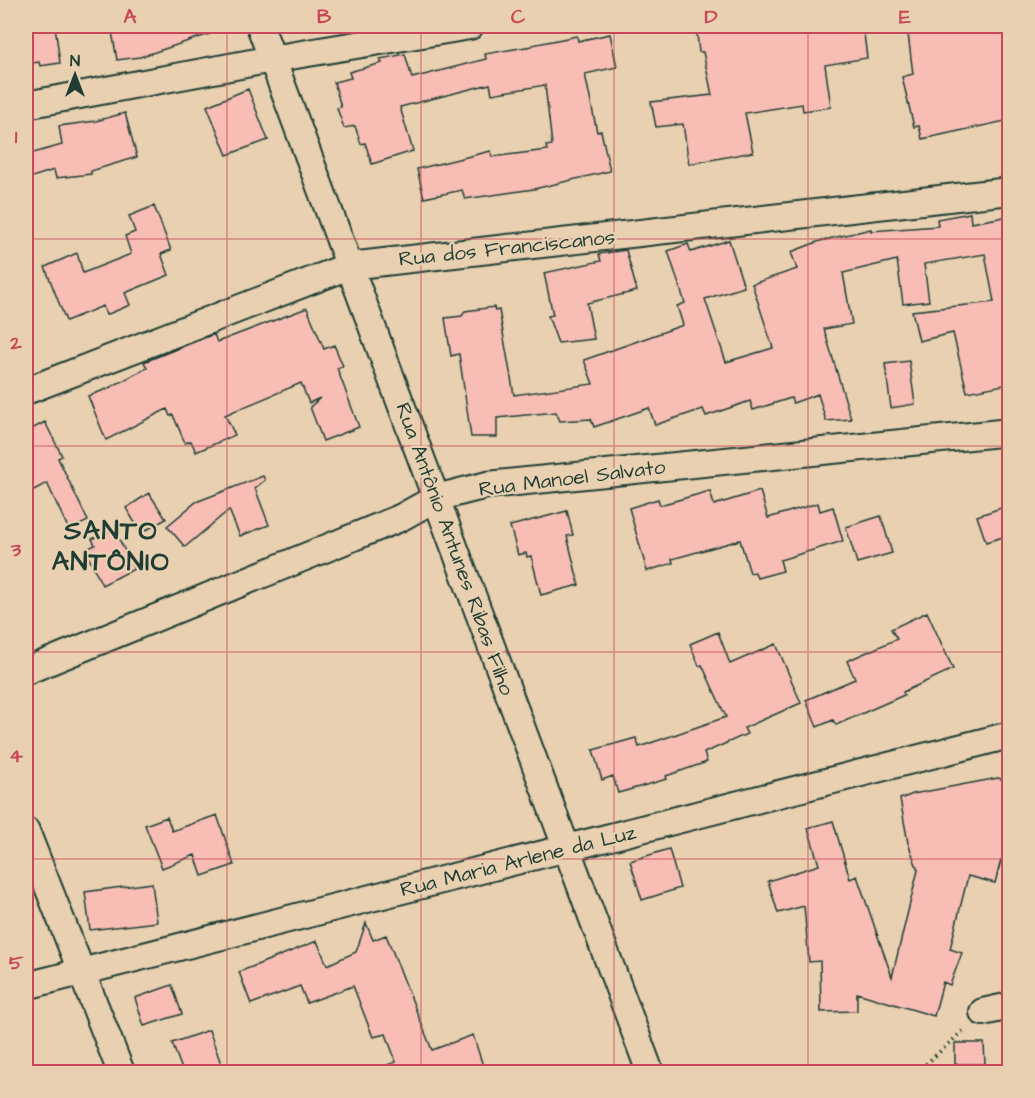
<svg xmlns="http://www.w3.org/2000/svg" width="1035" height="1098" viewBox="0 0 1035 1098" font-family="'Architects Daughter',sans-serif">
<rect width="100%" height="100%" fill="#e8d0b1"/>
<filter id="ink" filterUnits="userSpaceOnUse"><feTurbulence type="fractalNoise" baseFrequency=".0167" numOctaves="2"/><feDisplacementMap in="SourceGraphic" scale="12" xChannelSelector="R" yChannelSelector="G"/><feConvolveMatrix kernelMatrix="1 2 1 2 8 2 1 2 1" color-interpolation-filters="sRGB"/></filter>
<g filter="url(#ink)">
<path fill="#f8bdb5" stroke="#1f3d34" stroke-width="1.5" d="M26,26h29l5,37 -20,3 -1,-4 -13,2z
M111,26h110l1,4 -82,27 -23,3z
M696,26h167l4,32 -42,7 6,42 -28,4 -1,-7 -57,9 8,39 -64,12 -6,-40 -27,3 -5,-25 61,-7 -9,-43h-4z
M907,26h73l1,3 29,-3v94l-88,19 -3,-13 -5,1 -12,-50 11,-3z
M610,34l7,33 -32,7 12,58 4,-1 9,40 -76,18 -69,10 -3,-9 -38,8 -7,-29 74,-18 1,6 55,-7 -1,-4 6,-1 -7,-60 -53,9 -2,-10 -90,23 13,44 -41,13 -7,-21 -4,1 -6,-18 -11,2 -7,-20 4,-1 -7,-25 17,-4 -2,-6 33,-9 -2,-4 25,-5 7,24 74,-19 -1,-5 47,-8v-1l45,-9 1,5z
M248,89l20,51 -41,15 -20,-49z
M125,113l12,44 -46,14v3l-35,4 -2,-8 -28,9v-24l36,-10 -3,-19 37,-5z
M154,206l17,44 -10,4 8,21 -44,18 5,12 -24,10 -3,-9 -37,15 -21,-54 32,-14 6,20 48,-19 -6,-18 10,-4 -6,-16z
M970,213l1,10 39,-7v168l-43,8 -14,-59 -34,8 -7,-30 82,-9 -9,-48 -61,10 5,37 -26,3 -6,-44 -54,13 9,51 -28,5 27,90 -25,2 -8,-27 -25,9 -2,-5 -38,12 -3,-9 -44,15 -3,-7 -48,16 -6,-17 -55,19 -3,-8 -31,2 -4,-9 -59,6v19h-26l-12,-83 -8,2 -6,-38 17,-2 3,-5 29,-4 1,4 4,-1 15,85 79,-11 -9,-24 99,-35 -6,-19 8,-3 -17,-52 20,-7 3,8 38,-12 15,47 -39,12 21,63 47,-14 -21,-64 45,-15 -6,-17 29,-11 51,-12v2l67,-5 -1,-7z
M626,250l11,41 -50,12 7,36 -36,4 -10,-27 5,-1 -9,-42 57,-12 -2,-7z
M307,308l17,41 10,-4 9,21 -6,2 22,59 -36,14 -13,-34 10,-9 -11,5 -8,-20 -76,32 10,20 -39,17 -5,-11 -6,2 -12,-28 -3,1 -3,-7 -61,31 -18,-44 19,-7 40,-21 -3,-6 70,-28 3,8z
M909,361l6,43 -24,4 -6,-44z
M45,422l17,34 -4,2 30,63 -19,9 -22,-47 -21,11v-62z
M263,476l2,4 -10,8 14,37 -29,11 -11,-26 -44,37 -18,-21 29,-24z
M710,491l4,14 46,-14 8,27 50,-15 2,8 13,-4 10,34 -63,19 3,11 -26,7 -2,-6 -5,1 -10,-33 -68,19 1,4 -26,8 -18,-63 29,-9 2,6z
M149,493l17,26 -25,14 -15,-25z
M1010,505v30l-24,7 -9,-26z
M567,511l6,24 -6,1 12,49 -38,10 -10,-39 -4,1 -1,-4 -8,2 -8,-29z
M881,516l11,37 -35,10 -11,-36z
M114,529l20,40 -32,16 -17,-35 10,-5 -3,-6z
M927,612l26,57 -50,23 1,3 -68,30 -3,-5 -16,7 -11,-27 49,-21 -8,-18 50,-22 -6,-10z
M718,632l12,32 46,-20 25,59 -57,25 3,6 -43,19 3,9 -41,14 1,3 -49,14 -5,-17 -11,4 -9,-30 43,-12 3,9 87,-30 -24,-52 -3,1 -9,-22z
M998,778l12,4v73l-5,-2 -2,8 -2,-1 -6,23 -27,-7 -18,73 12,4 -12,32 -7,-3 -9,34 -77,-23v18l-36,1 -1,-51 -11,1 -5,-56 -26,7 -10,-32 51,-16 -11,-37 25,-7 17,58 7,-3 35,101 26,-107 -10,-27 -8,-44 13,-5z
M217,815l17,50 -32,11 -7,-21 -33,13 -17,-43 22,-8 5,14z
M669,849l11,39 -38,12 -12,-39z
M152,883l5,39 -67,8 -5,-38z
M366,923l7,17 13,-5 46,115 41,-15 12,37h-109v-3l20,-7 -10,-28 -13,3 -20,-51 -46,17 -7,-17 -49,18 -12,-32 78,-31 10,24 29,-13z
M172,985l10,29 -38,12 -9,-28z
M209,1030l15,42h-41l-11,-29z
M955,1043h29l1,21h-30z"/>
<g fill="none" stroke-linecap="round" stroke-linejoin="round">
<defs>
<path id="minor" d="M260,26l390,1046
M26,105l246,-46 198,-33
M26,391l323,-125 661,-75
M26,671l374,-153 36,-20 51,-13 523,-53
M26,831l95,241
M26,986l984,-251
M983,1012l27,-6"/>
</defs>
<use href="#minor" stroke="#1f3d34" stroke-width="30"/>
<path stroke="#1f3d34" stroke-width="4" stroke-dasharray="1.5 4.5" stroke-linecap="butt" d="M917,1072l48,-43"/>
<use href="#minor" stroke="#e8d0b1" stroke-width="26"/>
</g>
</g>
<path fill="none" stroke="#c84859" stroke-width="1.5" stroke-opacity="0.55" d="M227,26v1046M421,26v1046M614,26v1046M808,26v1046M26,239h984M26,446h984M26,652h984M26,859h984"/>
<g text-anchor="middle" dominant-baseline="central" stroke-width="4.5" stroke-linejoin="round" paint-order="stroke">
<g font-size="21" fill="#1f3d34" stroke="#e8d0b1">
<text transform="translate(507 248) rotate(-6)">Rua dos Franciscanos</text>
<text transform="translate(572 478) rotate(-7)">Rua Manoel Salvato</text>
<text transform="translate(455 549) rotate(70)">Rua Antônio Antunes Ribas Filho</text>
<text transform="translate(518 861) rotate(-14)">Rua Maria Arlene da Luz</text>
</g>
<g font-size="27" font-weight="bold" letter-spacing="1.5" fill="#1f3d34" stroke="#e8d0b1">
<text x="111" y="531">SANTO<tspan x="111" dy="31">ANTÔNIO</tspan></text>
</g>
</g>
<rect width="1035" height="1098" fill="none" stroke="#e8d0b1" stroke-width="66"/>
<g transform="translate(75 75)" stroke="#e8d0b1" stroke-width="4.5" paint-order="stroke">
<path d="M0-4.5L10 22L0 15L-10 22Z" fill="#1f3d34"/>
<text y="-9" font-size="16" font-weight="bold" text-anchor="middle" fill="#1f3d34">N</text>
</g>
<rect x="33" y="33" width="969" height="1032" fill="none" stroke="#c84859" stroke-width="2"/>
<g font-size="20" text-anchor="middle" font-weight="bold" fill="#c84859">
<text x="130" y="23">A</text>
<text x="324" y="23">B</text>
<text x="518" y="23">C</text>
<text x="711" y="23">D</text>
<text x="905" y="23">E</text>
<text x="16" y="143">1</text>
<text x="16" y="349">2</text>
<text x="16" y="556">3</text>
<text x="16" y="762">4</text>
<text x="16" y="969">5</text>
</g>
</svg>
